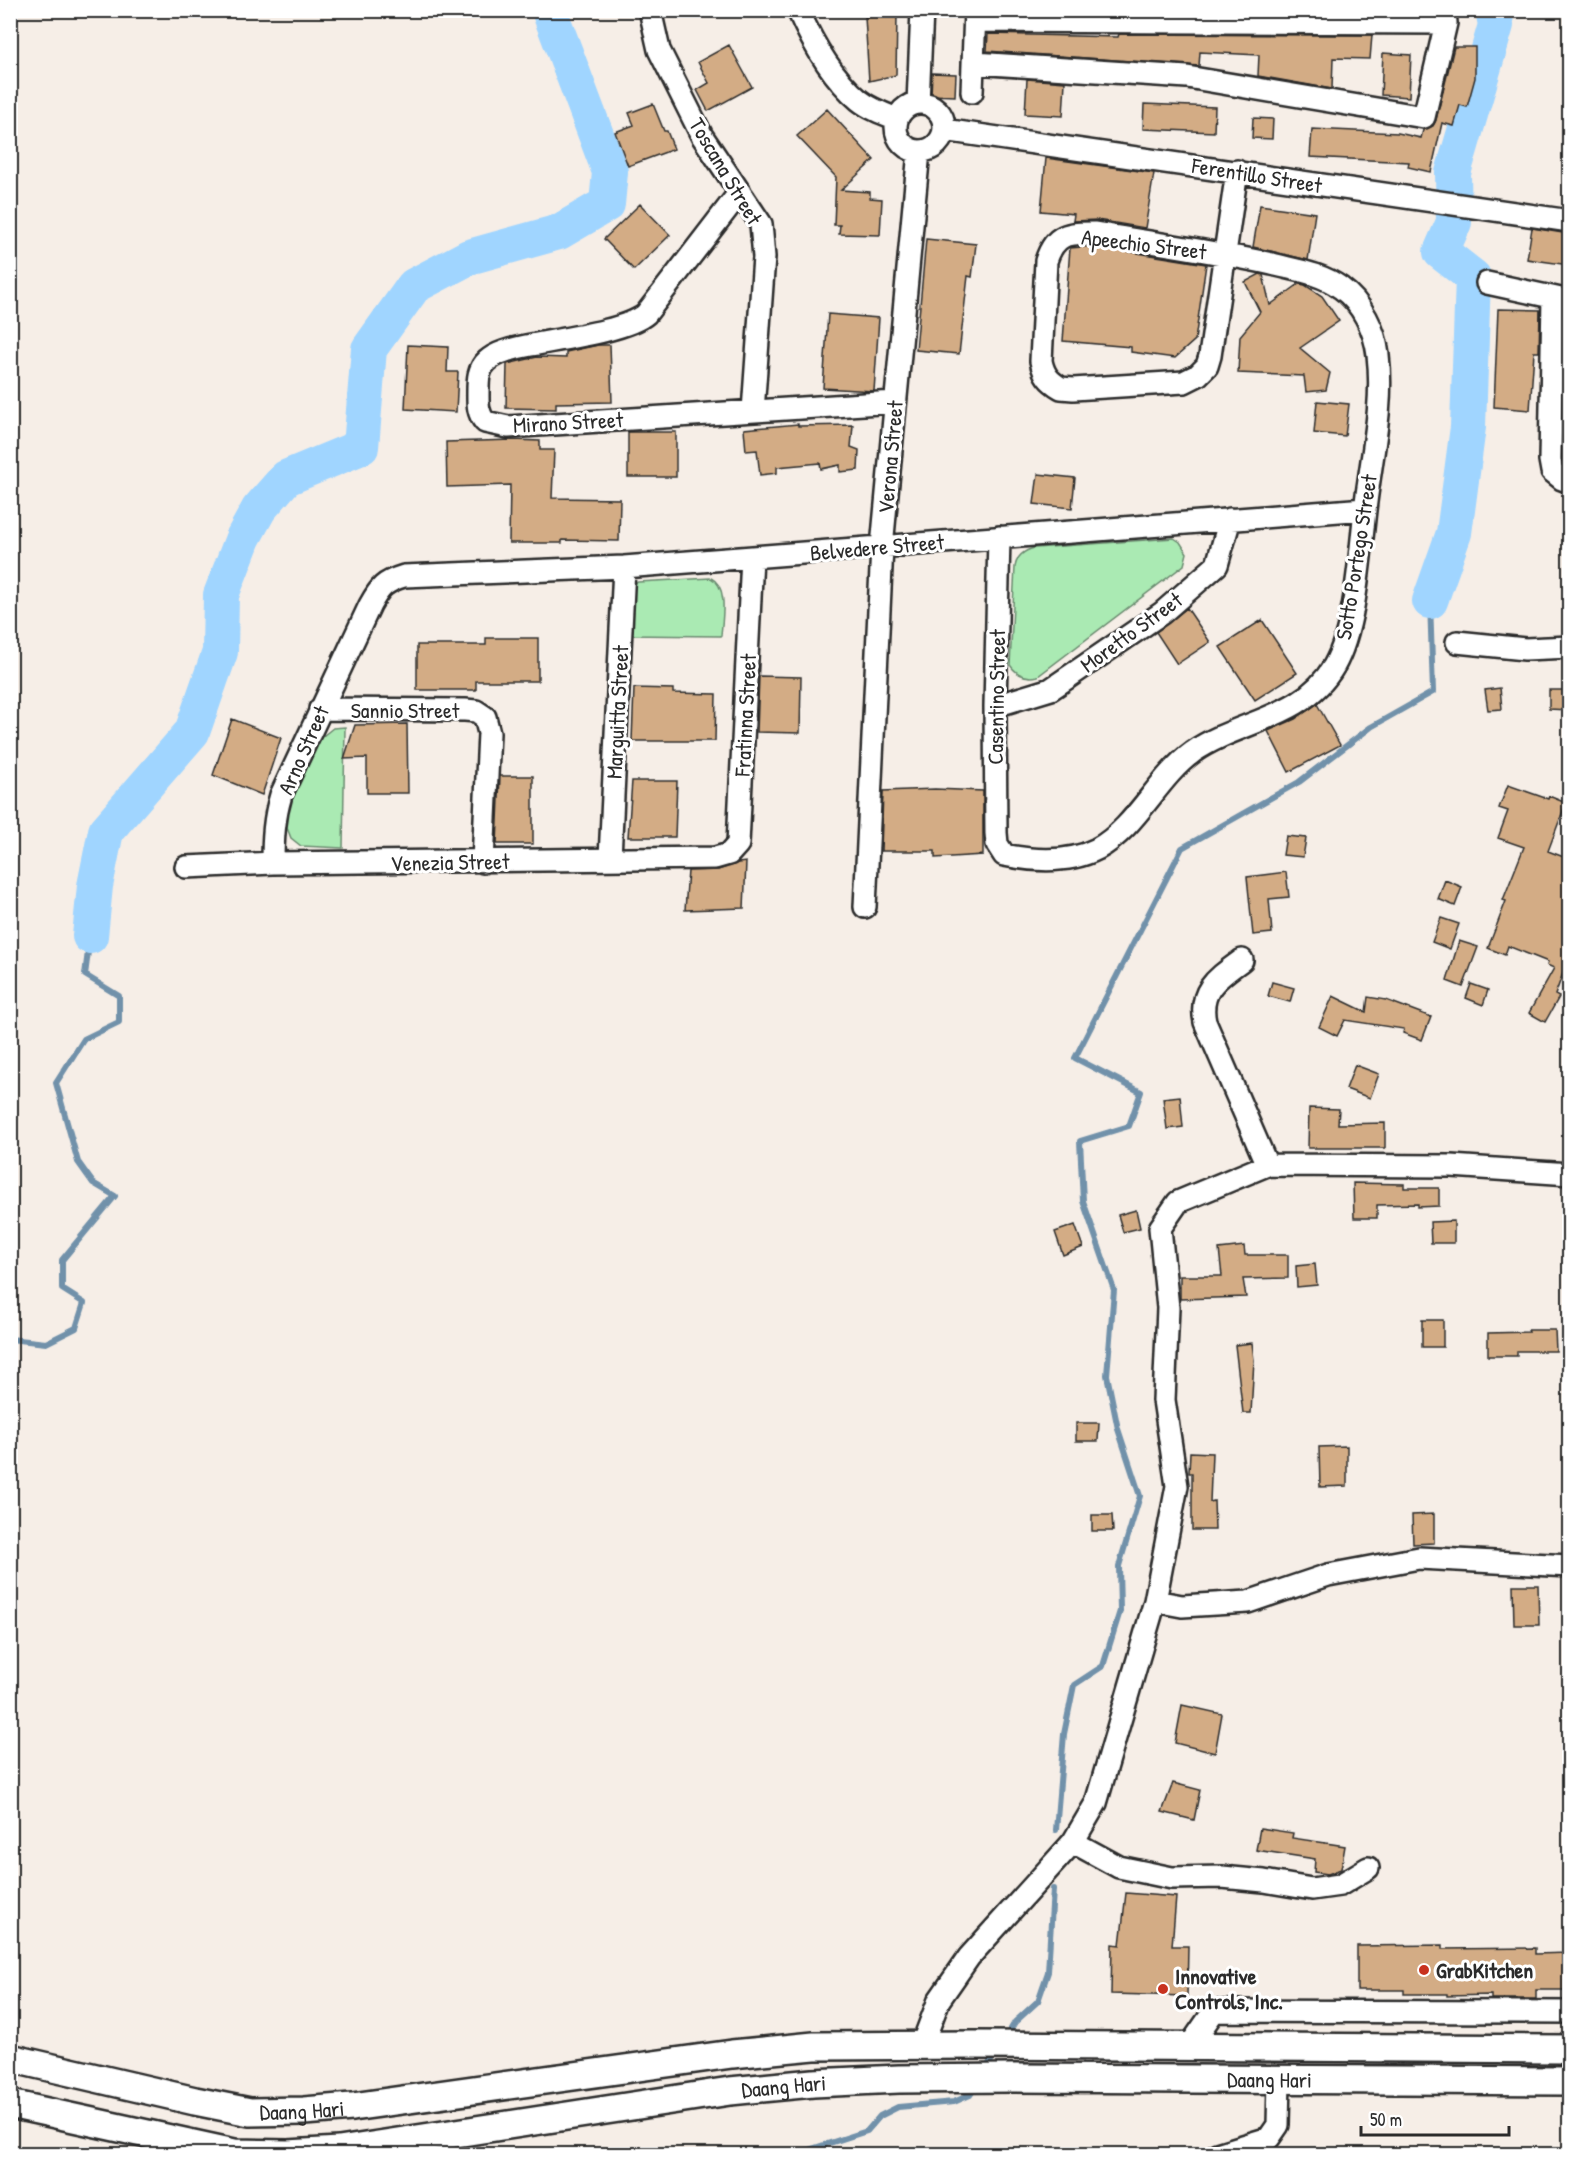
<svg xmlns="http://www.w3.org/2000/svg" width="1580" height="2165" viewBox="0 0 1580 2165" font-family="'Patrick Hand',sans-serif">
<rect width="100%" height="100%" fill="#f6eee7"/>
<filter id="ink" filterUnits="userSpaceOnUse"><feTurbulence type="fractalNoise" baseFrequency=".0167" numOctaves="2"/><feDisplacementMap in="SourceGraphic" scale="12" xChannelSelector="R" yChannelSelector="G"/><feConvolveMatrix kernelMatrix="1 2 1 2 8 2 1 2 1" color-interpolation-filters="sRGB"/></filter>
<g filter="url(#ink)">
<path fill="#aaeab3" stroke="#6a8a6f" stroke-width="1.5" d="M1174,538l6,4 7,11 -3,12 -146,111c-12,3 -21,-1 -28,-11l5,-98c2,-12 10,-17 20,-19z
M711,578c18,9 11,41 10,58l-97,-1 9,-51 5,-2z
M345,727l-2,121 -42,-2 -10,-8 -6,-15 8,-30 25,-53 15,-12z"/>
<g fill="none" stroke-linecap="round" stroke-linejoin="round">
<path stroke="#7191aa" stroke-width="6" d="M10,1339l36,4 30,-15 8,-25 -22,-14v-29l53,-64 -22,-13 -15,-21 -22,-79 28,-44 35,-17v-26l-34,-21 5,-39
M1056,1830l8,-96 10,-49 29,-19 17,-55 -1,-45 21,-70 -22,-67 -11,-54 7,-85 -31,-89 -3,-60 49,-15 12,-34 -66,-34 107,-210 117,-66 72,-55 62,-35 -3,-91
M1005,2039l10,-17 23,-21 10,-29 5,-83
M984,2072l12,-20
M796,2154l71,-23 13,-15 18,-9 56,-5 16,-7 6,-9"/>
<path stroke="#a0d5ff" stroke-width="36" d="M1430,601l24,-68 14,-106 5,-150 -32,-25 13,-30 -1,-49 43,-148 -3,-15
M90,936l5,-50 11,-55 86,-99 28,-80 1,-57 22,-57 16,-29 27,-31 75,-31 8,-98 45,-63 55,-29 90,-25 48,-28 3,-32 -61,-162"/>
</g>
<path fill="#d3ac85" stroke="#2b2b2b" stroke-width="1.5" d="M897,14l-1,61 -27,6 -4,-64z
M988,34l130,3 1,-3 253,1 -2,24 -37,-1 -1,31 -74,-13 1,-21 -59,-3 -1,14 -212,-15z
M729,45l23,42 -44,24 -11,-21 12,-7 -11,-21z
M1454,47h21v31l-8,29 -7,-2 -6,21 -12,-3 -11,49 -23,-5 1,-5 -99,-5 2,-28 86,4 23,5 2,-8 10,-4 3,-6z
M1383,53l28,2 -2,42 -28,-2z
M932,73l24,1 -1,22 -24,-1z
M1027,79l38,3 -2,34 -38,-2z
M653,104l11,27h3l7,18 -46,17 -13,-34 19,-7 -5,-12z
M1144,104l71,3 -1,25 -71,-3z
M827,109l47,51 -33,30 29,2v6l12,1 -2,36 -41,-1 1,-9h-6l2,-48 -39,-41z
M1253,118l20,1 -1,20 -20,-1z
M1046,158l108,15 -9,55 -48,-8 -24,1 1,-7 -33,-3z
M640,204l30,31 -36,35 -30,-31z
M1260,205l55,8 -7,47 -55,-13z
M1532,228l37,6v31l-42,-6z
M926,239l50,5 -4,33 -4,-1 -9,78 -43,-4z
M1094,246l112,18 -11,76 -20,18 -44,-6v-5l-68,-6 7,-93z
M1260,274l3,1 7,30 29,-21 6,1 17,11 17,25 -39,27 30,25 -4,17 -20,2 -2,-16 -66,-3 2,-37 20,-24 -15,-30z
M1498,309l42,1 -1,42h-5l-4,58 -36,-3z
M828,314l51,4 -5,73 -51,-3z
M408,345l40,2 -1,25h11l-2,40 -51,-3z
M598,345h12l2,57 -56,1v6l-50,-1 1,-44 30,-7 29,1v-6z
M1317,401l32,3 -4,32 -31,-3z
M798,424v2l55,-1 -2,22 8,3 -1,20 -18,2v-7l-19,4 -1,-6 -43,4v6l-17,2 -3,-25 -11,1 -2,-22z
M628,432h48v45h-48z
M513,440l27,1v9h14l-2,48 68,1 -1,42 -57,-1v3h-53l1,-58 -63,2 -1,-45z
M1038,474l37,4 -3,30 -38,-4z
M1187,608l23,34 -33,22 -21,-32z
M1262,620l35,53 -42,27 -35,-53z
M486,638h52v43h-62v9h-59v-45h69z
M759,676l42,1 -1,56 -43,-1z
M634,688l39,1v4l43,1 -1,47h-83z
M1500,688l2,21 -14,1 -3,-20z
M1549,690h20v20l-20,-1z
M1317,704l23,41 -51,27 -21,-41 27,-12z
M232,719l49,19 -19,57 -49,-20z
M407,724l1,69h-41v-35l-23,1 11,-34z
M500,776h33v68h-36z
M632,781h45l-2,56h-47z
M1508,785l40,14 1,-3 17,7 -18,48 21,8v98l-14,38 4,2 -14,25 -16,-9 25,-45 -7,-3 1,-3 -40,-16 -3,9 -17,-7 18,-47 -3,-1 21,-53 -26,-9 10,-27 -9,-3z
M935,789l48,2v64l-48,3v-7h-54l2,-60z
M1286,836l20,2 -3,19 -20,-2z
M746,862l-2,46 -59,2 3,-39 30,-1 20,-7z
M1286,872l3,25 -20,2 3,34 -19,2 -6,-58z
M1445,880l17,7 -7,19 -17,-7z
M1441,918l18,6 -9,25 -18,-7z
M1459,941l19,6 -15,40 -16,-6z
M1272,982l22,6 -4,14 -22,-6z
M1471,984l17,6 -5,15 -17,-7z
M1333,996l33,16 2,-15 18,3 45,17 -9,23 -19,-7 1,-4 -59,-9 -8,16 -18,-9z
M1355,1065l24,9 -9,24 -24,-9z
M1180,1096l3,31 -16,2 -4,-31z
M1309,1108l30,1 -1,15 47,-1v25h-77z
M1353,1183l51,1v4h35v18l-21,1v-3l-41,1v13h-23z
M1136,1210l4,18 -17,4 -5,-17z
M1454,1221v22h-23l-1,-21z
M1075,1225l8,22 -20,8 -8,-23z
M1244,1246l1,9h43v23l-45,1 3,18 -66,2v-23h42l-3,-27z
M1315,1264l2,21 -20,2 -1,-21z
M1422,1320h21v27h-21z
M1528,1330h27l1,21h-39v5h-29v-23l41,-1z
M1252,1343l2,17 -3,53h-8l-8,-68z
M1076,1423h23l-1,18h-22z
M1347,1446v40l-27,1 -1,-40z
M1190,1452l22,1 -2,49 4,-1 1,29h-23v-57h-3z
M1434,1514v29l-21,1 -1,-29z
M1092,1515h20l1,16h-21z
M1513,1585h25l1,40h-25z
M1182,1705l40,9 -7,39 -40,-10z
M1173,1783l27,7 -6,30 -32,-8z
M1260,1828l33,5 -1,5 53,8 -4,23 -13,5 -14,-2 1,-13 -59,-9z
M1126,1893l50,4 -4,49h16l-1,50 -76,-2 1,-50 8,1z
M1443,1945v4l92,-1v6l34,-1v37h-33v9h-45v-4l-44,1v-2h-43v-4h-47v-44z"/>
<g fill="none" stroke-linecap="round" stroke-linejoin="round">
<defs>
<path id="minor" d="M650,10l9,40 43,86 59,88 3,33 -11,154
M798,10c14,32 34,67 61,90 11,9 25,14 38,19
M975,21l471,2
M974,63l213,14 237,40 22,-94 -1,-13
M972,92l3,-82
M918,103l4,-93
M896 127a24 24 0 1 1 48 0a24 24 0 1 1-48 0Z
M944,130l626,91
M740,192l-94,122c-19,17 -92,26 -120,32 -14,3 -29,6 -39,15 -9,8 -9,19 -9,30 0,12 -1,21 7,31l23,5 387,-25
M1487,283l83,18
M1553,298l-3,162 2,11 10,8 8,3
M999,537l-4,169 1,127 1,11 7,11c30,6 66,8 93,-6 40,-22 59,-70 96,-97 46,-32 110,-33 141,-86 23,-40 26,-118 32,-164 6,-48 18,-99 12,-147 -3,-25 -16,-52 -37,-67 -20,-15 -46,-18 -69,-24 -59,-13 -118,-21 -177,-31 -27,0 -40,0 -49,28l-5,100c3,14 8,20 20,27l12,1 111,-7 14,-7 9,-9 3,-10 27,-185
M1457,642l68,7 45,-2
M995,706l56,-17 111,-76 55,-48 13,-46
M320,709l145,1 11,1 9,6 4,16 -6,129
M610,858l14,-291
M273,863c0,-24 1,-45 8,-68l89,-190c10,-18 14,-23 34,-29l220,-9 741,-58
M186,867l87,-4 442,-5 14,-4 9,-10 14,-287
M865,907l17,-360 37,-396
M1242,960c-23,17 -44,29 -37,62l62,143
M1155,1601l27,5 66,-4 80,-27 91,-17 151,8
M1073,1842l46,25 53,11 50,-1 42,4 48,8 28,-4 28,-17
M922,2045l17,-45 30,-43 104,-115 23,-39 59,-202 22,-115 -13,-86 4,-92 -8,-80 18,-26 89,-37 184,1 119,8
M1189,2047l25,-36 356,1
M1217,2154l52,-16 9,-13 1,-46"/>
<g id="major">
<path id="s1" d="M10,2058l185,43 55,11 54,-1 48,-4 380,-53 82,-8 160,-1 596,4"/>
<path id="s2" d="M10,2104l224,49 54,1 51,-3 391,-60 83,-8 86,-4 112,-1 559,3"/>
</g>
</defs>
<use href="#minor" stroke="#2b2b2b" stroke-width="26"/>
<use href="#major" stroke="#2b2b2b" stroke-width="32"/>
<use href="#minor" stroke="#fff" stroke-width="21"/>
<use href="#major" stroke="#fff" stroke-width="27"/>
</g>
</g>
<g fill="#c8321e" stroke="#fff" stroke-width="2">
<circle cx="1424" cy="1970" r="6"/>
<circle cx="1163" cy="1989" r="6"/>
</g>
<g text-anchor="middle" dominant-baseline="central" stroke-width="6" stroke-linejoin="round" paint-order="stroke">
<g font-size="22" fill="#2b2b2b" stroke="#fff">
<text transform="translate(726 171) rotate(59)">Toscana Street</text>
<text transform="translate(1257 175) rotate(9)">Ferentillo Street</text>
<text transform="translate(1144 244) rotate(7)">Apeechio Street</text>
<text transform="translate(568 422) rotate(-3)">Mirano Street</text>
<text transform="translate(890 457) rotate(-85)">Verona Street</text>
<text transform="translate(877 547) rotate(-5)">Belvedere Street</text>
<text transform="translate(1356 557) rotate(-81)">Sotto Portego Street</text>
<text transform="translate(1131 632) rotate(-36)">Moretto Street</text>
<text transform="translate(996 697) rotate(-89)">Casentino Street</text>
<text x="405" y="710">Sannio Street</text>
<text transform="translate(617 712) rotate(-87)">Marguitta Street</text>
<text transform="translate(745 715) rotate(-87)">Fratinna Street</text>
<text transform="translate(303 750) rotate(-66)">Arno Street</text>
<text transform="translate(450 862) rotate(-1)">Venezia Street</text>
<text stroke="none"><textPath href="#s2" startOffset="1270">Daang Hari</textPath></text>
<text stroke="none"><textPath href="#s2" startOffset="784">Daang Hari</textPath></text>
<text stroke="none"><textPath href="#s1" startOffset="298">Daang Hari</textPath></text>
</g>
<g font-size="22" font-weight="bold" fill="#2b2b2b" stroke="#fff" text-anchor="start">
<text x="1436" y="1970">GrabKitchen</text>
<text x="1175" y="1976">Innovative<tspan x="1175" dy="25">Controls, Inc.</tspan></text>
</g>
</g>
<rect width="1580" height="2165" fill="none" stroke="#fff" stroke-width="36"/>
<rect x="18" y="18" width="1544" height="2129" fill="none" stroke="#2b2b2b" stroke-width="2" filter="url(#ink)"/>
<path d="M1361 2126v9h148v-9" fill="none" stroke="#2b2b2b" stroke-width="3"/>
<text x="1370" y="2126" font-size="18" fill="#2b2b2b" stroke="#ffffff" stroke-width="4.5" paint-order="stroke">50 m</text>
</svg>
